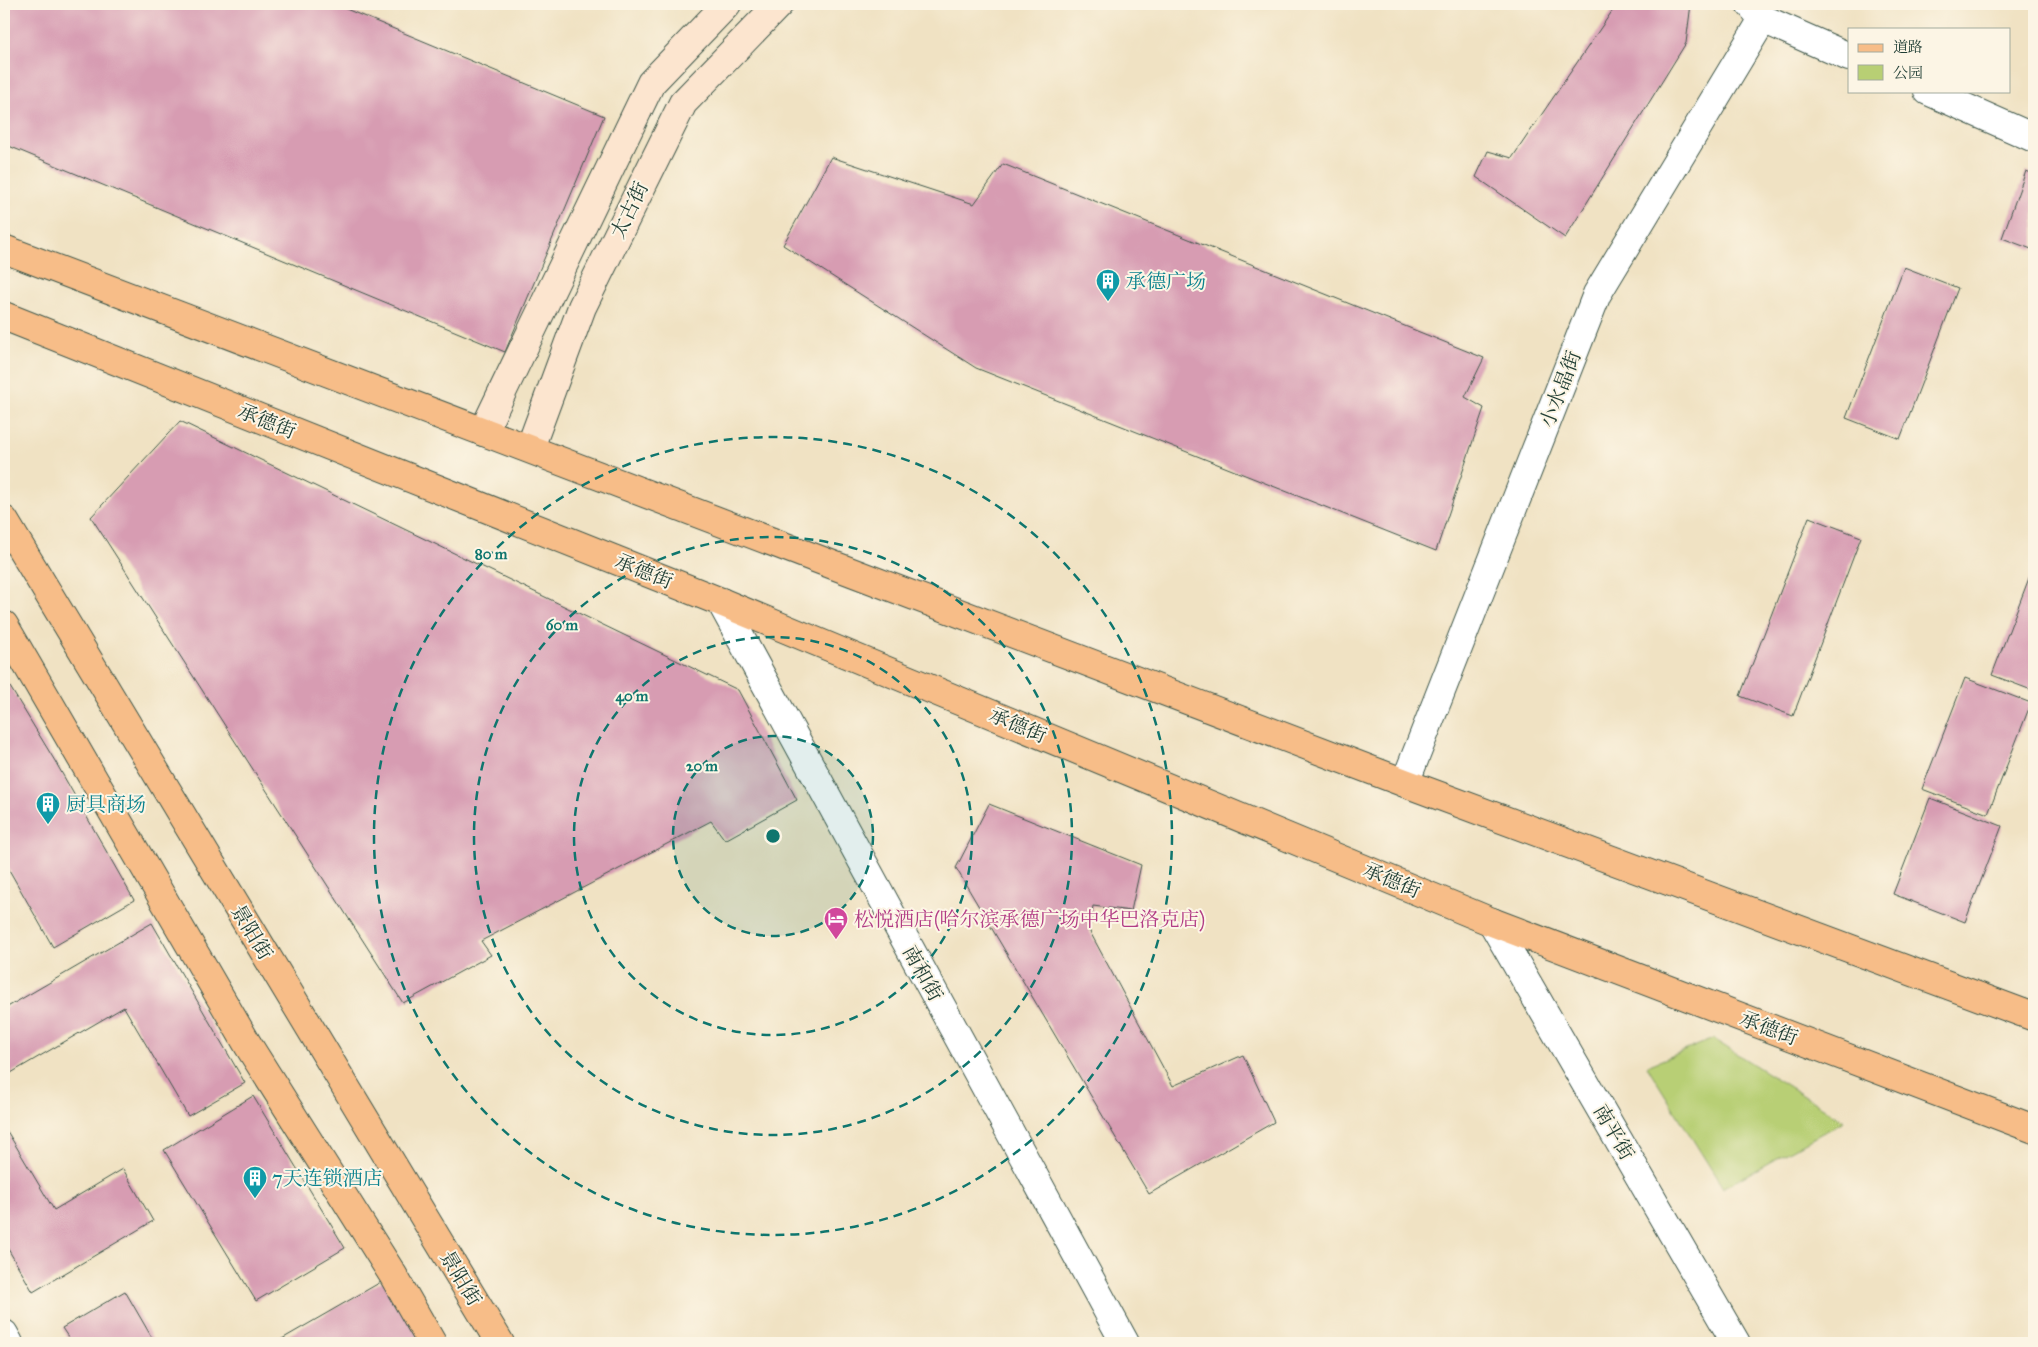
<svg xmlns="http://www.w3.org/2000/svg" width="2038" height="1347" viewBox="0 0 2038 1347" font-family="'IM FELL Great Primer','Noto Serif SC',serif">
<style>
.green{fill:#b8cf74;stroke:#6c8654}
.building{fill:#d79cb2}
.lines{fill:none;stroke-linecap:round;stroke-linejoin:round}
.tertiary-casing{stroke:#3e5649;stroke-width:30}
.secondary-casing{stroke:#3e5649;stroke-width:30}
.primary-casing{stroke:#3e5649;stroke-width:30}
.tertiary{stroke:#fff;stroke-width:28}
.secondary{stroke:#fce5cf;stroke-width:28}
.primary{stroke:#f7bd88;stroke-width:28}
.ring{fill:none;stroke:#0f766e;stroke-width:2.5;stroke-dasharray:9 6}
.labels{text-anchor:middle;stroke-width:4;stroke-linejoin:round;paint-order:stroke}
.street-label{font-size:20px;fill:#1f3d34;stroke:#fcf5e5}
.culture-label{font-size:20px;fill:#0d838f;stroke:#fcf5e5;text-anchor:start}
.hotel-label{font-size:20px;fill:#b23c85;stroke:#fcf5e5;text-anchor:start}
.centre{fill:#0f766e;stroke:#fcf5e5;stroke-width:2.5}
.ring-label{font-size:15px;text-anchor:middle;font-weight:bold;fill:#0f766e;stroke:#fcf5e5;stroke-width:4;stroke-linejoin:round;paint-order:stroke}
</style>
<rect width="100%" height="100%" fill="#fcf5e5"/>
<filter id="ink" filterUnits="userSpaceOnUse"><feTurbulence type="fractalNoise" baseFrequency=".02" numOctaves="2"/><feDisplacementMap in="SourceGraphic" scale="10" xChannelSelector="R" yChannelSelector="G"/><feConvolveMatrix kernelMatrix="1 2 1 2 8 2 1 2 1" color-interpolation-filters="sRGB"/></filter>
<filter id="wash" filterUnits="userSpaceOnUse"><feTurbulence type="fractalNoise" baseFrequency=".0096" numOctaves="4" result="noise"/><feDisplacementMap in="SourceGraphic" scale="20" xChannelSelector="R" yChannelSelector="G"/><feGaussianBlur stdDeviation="1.12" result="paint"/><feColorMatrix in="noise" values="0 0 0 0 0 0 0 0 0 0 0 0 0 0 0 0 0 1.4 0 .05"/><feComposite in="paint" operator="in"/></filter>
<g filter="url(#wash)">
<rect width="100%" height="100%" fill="#f0e2c3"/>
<path class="green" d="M1713,1039l131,82 -121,67 -76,-122z"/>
<g id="blocks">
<path class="building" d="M4,4h330l270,112 -99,236 -501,-208z
M1617,4h74l-5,39 -121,195 -89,-61 12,-26 24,7z
M831,157l143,47 29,-40 481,194 -19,39 19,11 -48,143 -460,-183 -193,-123z
M2026,171l8,3v76l-32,-12z
M1904,267l54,21 -58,151 -54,-21z
M180,421l558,269 59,110 -72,40 -14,-19 -230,120 10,14 -88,48 -312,-486z
M1809,517l52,20 -68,179 -53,-20z
M2034,565v126l-42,-16z
M4,677l51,84 79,139 -81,47 -49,-86z
M1965,678l66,25 -43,111 -66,-25z
M1930,798l72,28 -37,96 -72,-28z
M989,804l152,61 -10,46 -38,-5 -4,24 84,156 70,-31 31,67 -125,72 -193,-326z
M152,923l93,160 -57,33 -64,-109 -120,70v-68z
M253,1096l92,152 -89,53 -92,-151z
M7,1131l47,79 69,-41 30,52 -120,71 -29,-50v-108z
M393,1275l39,68h-157z
M125,1291l30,52h-83l-10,-15z"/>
</g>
</g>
<g filter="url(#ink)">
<use href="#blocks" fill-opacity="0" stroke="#3e5649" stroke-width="1"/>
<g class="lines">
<defs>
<path id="tertiary" d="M1750,4l13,15 86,38
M1928,91l106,47
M721,602l404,741
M1405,783l192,-489 166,-275
M1492,922l244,421
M4,1334l5,9"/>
<path id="secondary" d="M483,432l168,-349 76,-79
M530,448l52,-141 101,-204 96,-99"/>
<path id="primary" d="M4,249l1401,534 629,234
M4,316l717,286 771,320 542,207
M4,520l496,823
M4,625l244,420 145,230 39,68"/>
</defs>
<use href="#tertiary" class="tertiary-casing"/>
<use href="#secondary" class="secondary-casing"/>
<use href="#primary" class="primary-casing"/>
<use href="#tertiary" class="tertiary"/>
<use href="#secondary" class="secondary"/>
<use href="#primary" class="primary"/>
</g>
</g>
<circle cx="773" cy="836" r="100" fill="#0f766e" fill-opacity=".12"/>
<g class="ring">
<circle cx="773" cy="836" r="100"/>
<circle cx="773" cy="836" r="199"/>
<circle cx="773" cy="836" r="299"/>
<circle cx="773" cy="836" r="399"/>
</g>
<defs>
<symbol id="building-pin" viewBox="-11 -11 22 30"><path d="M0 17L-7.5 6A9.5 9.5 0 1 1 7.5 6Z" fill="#0f9aa8" stroke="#fcf5e5"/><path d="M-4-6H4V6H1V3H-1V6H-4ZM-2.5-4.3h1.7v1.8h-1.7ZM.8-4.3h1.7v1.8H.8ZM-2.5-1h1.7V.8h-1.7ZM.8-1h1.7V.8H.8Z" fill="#fff"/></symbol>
<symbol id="hotel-pin" viewBox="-11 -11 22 30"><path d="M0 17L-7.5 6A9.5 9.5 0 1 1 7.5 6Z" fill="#d1479c" stroke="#fcf5e5"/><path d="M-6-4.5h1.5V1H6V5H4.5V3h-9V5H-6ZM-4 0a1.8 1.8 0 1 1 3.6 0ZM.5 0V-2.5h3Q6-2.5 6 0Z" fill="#fff"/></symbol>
</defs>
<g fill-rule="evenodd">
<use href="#building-pin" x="1094" y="267" width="28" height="38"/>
<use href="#building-pin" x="34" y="790" width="28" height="38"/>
<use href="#hotel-pin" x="822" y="905" width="28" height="38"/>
<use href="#building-pin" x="241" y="1164" width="28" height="38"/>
</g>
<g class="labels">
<g class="street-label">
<text transform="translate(629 210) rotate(-64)" y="7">太古街</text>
<text transform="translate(1560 389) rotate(-69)" y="7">小水晶街</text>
<text transform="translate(267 421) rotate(22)" y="7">承德街</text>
<text transform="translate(644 571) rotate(22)" y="7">承德街</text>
<text transform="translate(1018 725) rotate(23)" y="7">承德街</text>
<text transform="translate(1392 880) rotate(23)" y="7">承德街</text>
<text transform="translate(252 932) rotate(59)" y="7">景阳街</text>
<text transform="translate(923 973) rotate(61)" y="7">南和街</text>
<text transform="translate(1769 1028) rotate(21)" y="7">承德街</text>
<text transform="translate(1614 1132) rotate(60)" y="7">南平街</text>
<text transform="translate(461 1278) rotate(59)" y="7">景阳街</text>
</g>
<g class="culture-label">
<text x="1126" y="288">承德广场</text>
<text x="66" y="811">厨具商场</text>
<text x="272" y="1185">7天连锁酒店</text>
</g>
<g class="hotel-label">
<text x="854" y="926">松悦酒店(哈尔滨承德广场中华巴洛克店)</text>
</g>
</g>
<circle cx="773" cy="836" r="8" class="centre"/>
<g class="ring-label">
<text x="491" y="559">80 m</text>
<text x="562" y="630">60 m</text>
<text x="632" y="701">40 m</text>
<text x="702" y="771">20 m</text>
</g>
<rect width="2038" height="1347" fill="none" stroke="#fcf5e5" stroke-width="20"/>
<rect x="1848" y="28" width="162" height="65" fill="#fcf5e5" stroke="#a4ab9e"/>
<rect x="1858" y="44" width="25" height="8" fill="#f7bd88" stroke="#a4ab9e"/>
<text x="1893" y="52" font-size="15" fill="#1f3d34">道路</text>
<rect x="1858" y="65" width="25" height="15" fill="#b8cf74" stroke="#a4ab9e"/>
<text x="1893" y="78" font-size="15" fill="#1f3d34">公园</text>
</svg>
